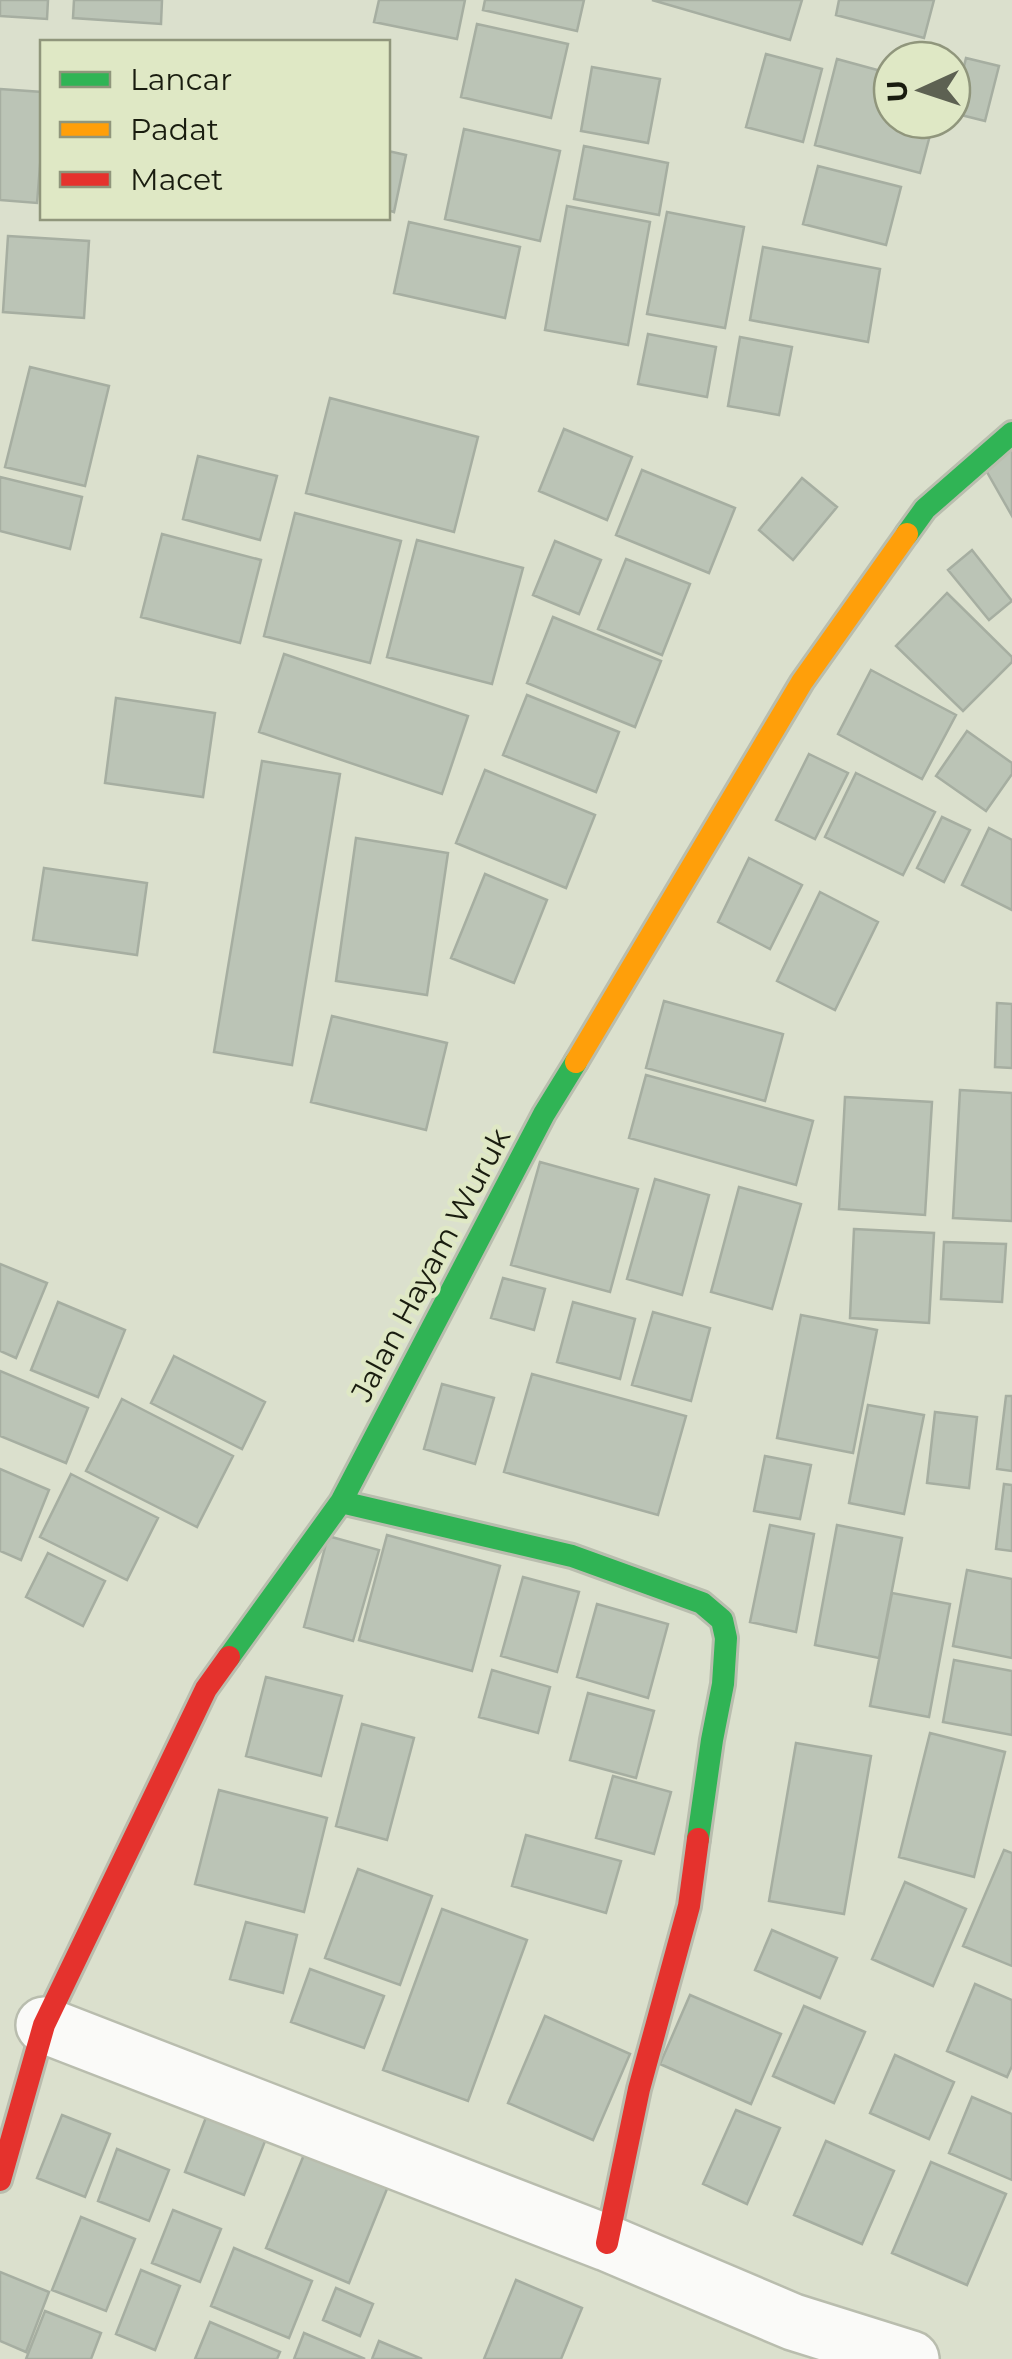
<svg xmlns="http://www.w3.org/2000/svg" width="1012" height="2359" viewBox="0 0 1012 2359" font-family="Montserrat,sans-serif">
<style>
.building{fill:#bbc4b6;stroke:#a6aea1;stroke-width:2.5}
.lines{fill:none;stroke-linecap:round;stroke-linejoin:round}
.street-casing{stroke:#b9bdae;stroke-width:60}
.fast-casing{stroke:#b9bdae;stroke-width:28}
.slow-casing{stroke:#b9bdae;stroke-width:28}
.jam-casing{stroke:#b9bdae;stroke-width:28}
.street{stroke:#fafaf8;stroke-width:55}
.fast{stroke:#30b455;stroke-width:22}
.slow{stroke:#ff9f0a;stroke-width:22}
.jam{stroke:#e5322d;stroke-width:22}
.labels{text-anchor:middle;stroke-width:9;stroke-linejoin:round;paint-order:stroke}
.street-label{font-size:30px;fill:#191c0f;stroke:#dfe8c5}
</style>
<rect width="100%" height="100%" fill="#dbe0cd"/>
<path class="building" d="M0,0h48l-1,19 -47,-3z
M74,0h88l-1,24 -88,-6z
M379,0h86l-8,39 -83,-17z
M485,0h99l-7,31 -94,-21z
M652,0h150l-12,40z
M839,0h95l-10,38 -88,-23z
M477,24l91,20 -17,74 -90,-21z
M766,54l56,15 -19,73 -57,-15z
M966,58l33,8 -14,55 -32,-8z
M837,59l55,15v46h42l-14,53 -105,-28z
M592,67l68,12 -12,64 -67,-12z
M0,89l42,3v49l-5,62 -37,-3z
M464,129l96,22 -20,90 -95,-22z
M584,146l84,17 -9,52 -85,-16z
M388,151l18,4 -12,57 -6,-2z
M818,166l83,21 -15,58 -83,-21z
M567,206l83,16 -22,123 -83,-15z
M667,212l77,15 -19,101 -78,-14z
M409,222l111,25 -15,71 -111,-25z
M8,236l81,5 -5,77 -81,-6z
M763,247l117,22 -12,73 -118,-22z
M648,334l68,13 -9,50 -69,-13z
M740,337l52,10 -13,68 -51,-9z
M30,367l79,19 -24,100 -80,-19z
M330,398l148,39 -24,95 -148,-39z
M564,429l68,28 -25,63 -68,-29z
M1012,448v68l-29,-51z
M198,456l79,20 -17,64 -77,-21z
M642,470l93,38 -26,65 -93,-38z
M0,477l82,20 -12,52 -70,-18z
M802,478l35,29 -44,53 -34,-30z
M295,513l106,28 -31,122 -106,-27z
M162,534l99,26 -21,83 -99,-26z
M417,540l106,28 -31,116 -105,-27z
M555,541l46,19 -22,54 -46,-19z
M972,550l40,51 -23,19 -41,-50z
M626,559l64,25 -28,71 -64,-26z
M947,593l65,64v5l-49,49 -67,-65z
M553,617l108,44 -26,66 -108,-44z
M284,654l184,62 -26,78 -183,-62z
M871,670l85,45 -34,64 -84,-45z
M527,695l92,37 -23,60 -93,-37z
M116,698l99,15 -12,84 -98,-14z
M967,731l45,32v11l-26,37 -50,-35z
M809,754l39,19 -33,66 -39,-19z
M262,761l78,13 -48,291 -78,-13z
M485,770l110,45 -29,73 -110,-45z
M856,773l79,39 -32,63 -78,-38z
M942,817l28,13 -26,52 -27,-14z
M989,828l23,12v70l-50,-25z
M356,838l92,15 -21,142 -91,-14z
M749,858l53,27 -32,64 -52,-27z
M44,868l103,15 -10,72 -104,-15z
M485,874l62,26 -33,83 -63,-25z
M820,892l58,30 -43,88 -58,-29z
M664,1001l119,33 -18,67 -119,-33z
M997,1003l15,1v64l-17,-1z
M332,1016l115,27 -21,87 -115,-28z
M646,1075l167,46 -17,64 -167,-47z
M960,1090l52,3v128l-59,-3z
M845,1097l87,5 -7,113 -86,-6z
M540,1162l98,27 -28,103 -99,-27z
M655,1179l54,16 -27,100 -55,-16z
M739,1187l62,17 -29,105 -61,-17z
M854,1229l80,4 -5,90 -79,-5z
M944,1242l62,2 -4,58 -61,-3z
M0,1264l47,19 -31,75 -16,-7z
M503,1278l42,11 -11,41 -43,-12z
M58,1302l67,28 -27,67 -67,-27z
M573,1302l62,17 -15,60 -63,-17z
M653,1312l57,16 -19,73 -59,-16z
M801,1315l76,15 -24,123 -76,-15z
M174,1356l91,46 -23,47 -91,-46z
M0,1371l88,37 -22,55 -66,-27z
M532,1374l154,42 -28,99 -154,-43z
M442,1384l52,14 -19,66 -51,-15z
M1006,1396h6v75l-15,-2z
M122,1399l111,57 -36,71 -111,-56z
M868,1405l56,10 -20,99 -55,-11z
M935,1412l42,5 -8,71 -42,-5z
M765,1456l46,9 -11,54 -46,-8z
M0,1469l49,21 -28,70 -21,-9z
M71,1474l87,44 -31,62 -87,-43z
M1004,1484l8,1v66l-16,-2z
M770,1525l44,9 -18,98 -46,-10z
M837,1525l65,13 -23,120 -64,-13z
M387,1535l113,31 -28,105 -113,-31z
M328,1536l51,14 -26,91 -49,-14z
M48,1553l57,28 -22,45 -57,-29z
M967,1570l45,9v79l-59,-12z
M523,1577l56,15 -22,80 -56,-16z
M892,1593l58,11 -21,113 -59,-11z
M597,1604l71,20 -20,74 -71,-21z
M954,1660l58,11v64l-69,-13z
M492,1670l58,17 -12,46 -59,-16z
M266,1677l76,19 -21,80 -75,-20z
M588,1693l66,18 -18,67 -66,-18z
M362,1724l52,14 -27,102 -51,-14z
M930,1733l75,19 -31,125 -75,-20z
M796,1743l75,13 -27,158 -75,-13z
M613,1776l58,16 -17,62 -58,-16z
M219,1790l108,28 -23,94 -109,-28z
M526,1835l95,26 -15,52 -94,-27z
M1004,1850l8,3v113l-49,-20z
M358,1869l74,27 -32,89 -75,-27z
M905,1882l61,27 -33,77 -61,-27z
M442,1909l85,31 -59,161 -85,-31z
M246,1922l51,13 -14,58 -53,-14z
M772,1930l65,28 -17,40 -65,-28z
M310,1969l74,27 -20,52 -73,-26z
M975,1984l37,16v66l-5,11 -60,-26z
M690,1995l91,39 -30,70 -91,-40z
M804,2006l61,26 -31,71 -61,-27z
M545,2016l85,38 -37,86 -85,-37z
M895,2055l59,27 -25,57 -59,-26z
M972,2097l40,17v66l-63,-27z
M210,2107l59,24 -25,64 -59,-23z
M736,2110l44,18 -33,76 -44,-20z
M62,2115l48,19 -25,63 -48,-19z
M826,2141l68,30 -32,73 -68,-29z
M308,2145l83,34 -42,104 -83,-35z
M117,2149l52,21 -20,51 -51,-20z
M931,2162l75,32 -39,91 -75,-32z
M173,2210l48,19 -21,53 -48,-19z
M81,2217l54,22 -29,72 -54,-21z
M234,2248l78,33 -23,57 -78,-32z
M141,2270l39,16 -25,64 -39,-16z
M0,2272l49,20 -23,60 -26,-11z
M516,2280l66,28 -21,51h-77z
M336,2288l37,16 -13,32 -37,-16z
M45,2311l56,22 -10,26h-65z
M210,2322l70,30 -3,7h-82z
M304,2333l61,26h-71z
M379,2341l43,18h-50z"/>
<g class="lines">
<defs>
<path id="street" d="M44,2025l563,218 186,79 118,37"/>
<path id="fast" d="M907,534l18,-25 87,-76
M341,1502l231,54 130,47 20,17 4,18 -3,46 -11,56 -14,99
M229,1657l112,-155 203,-388 32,-52"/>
<path id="slow" d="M576,1062l226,-380 105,-148"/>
<path id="jam" d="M0,2180l44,-155 162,-336 23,-32
M607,2243l32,-154 50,-183 9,-67"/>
</defs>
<use href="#street" class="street-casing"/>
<use href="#fast" class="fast-casing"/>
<use href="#slow" class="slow-casing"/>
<use href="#jam" class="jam-casing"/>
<use href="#street" class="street"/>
<use href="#fast" class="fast"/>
<use href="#slow" class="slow"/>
<use href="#jam" class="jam"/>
</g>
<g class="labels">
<g class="street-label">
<text transform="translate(431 1265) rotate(-62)" y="10">Jalan Hayam Wuruk</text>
</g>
</g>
<rect x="40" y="40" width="350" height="180" fill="#dfe8c5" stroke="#90967c" stroke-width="2.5"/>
<rect x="60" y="72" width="50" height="15" fill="#30b455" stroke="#90967c" stroke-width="2.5"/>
<text x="130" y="90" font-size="30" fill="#191c0f">Lancar</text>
<rect x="60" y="122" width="50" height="15" fill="#ff9f0a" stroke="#90967c" stroke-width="2.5"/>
<text x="130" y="140" font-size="30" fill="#191c0f">Padat</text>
<rect x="60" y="172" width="50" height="15" fill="#e5322d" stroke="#90967c" stroke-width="2.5"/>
<text x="130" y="190" font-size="30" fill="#191c0f">Macet</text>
<g transform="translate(922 90) rotate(267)"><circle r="48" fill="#dfe8c5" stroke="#90967c" stroke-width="2.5"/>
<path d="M0-8L18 38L0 25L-18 38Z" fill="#5d6152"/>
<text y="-15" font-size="28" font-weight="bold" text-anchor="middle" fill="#191c0f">U</text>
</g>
</svg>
